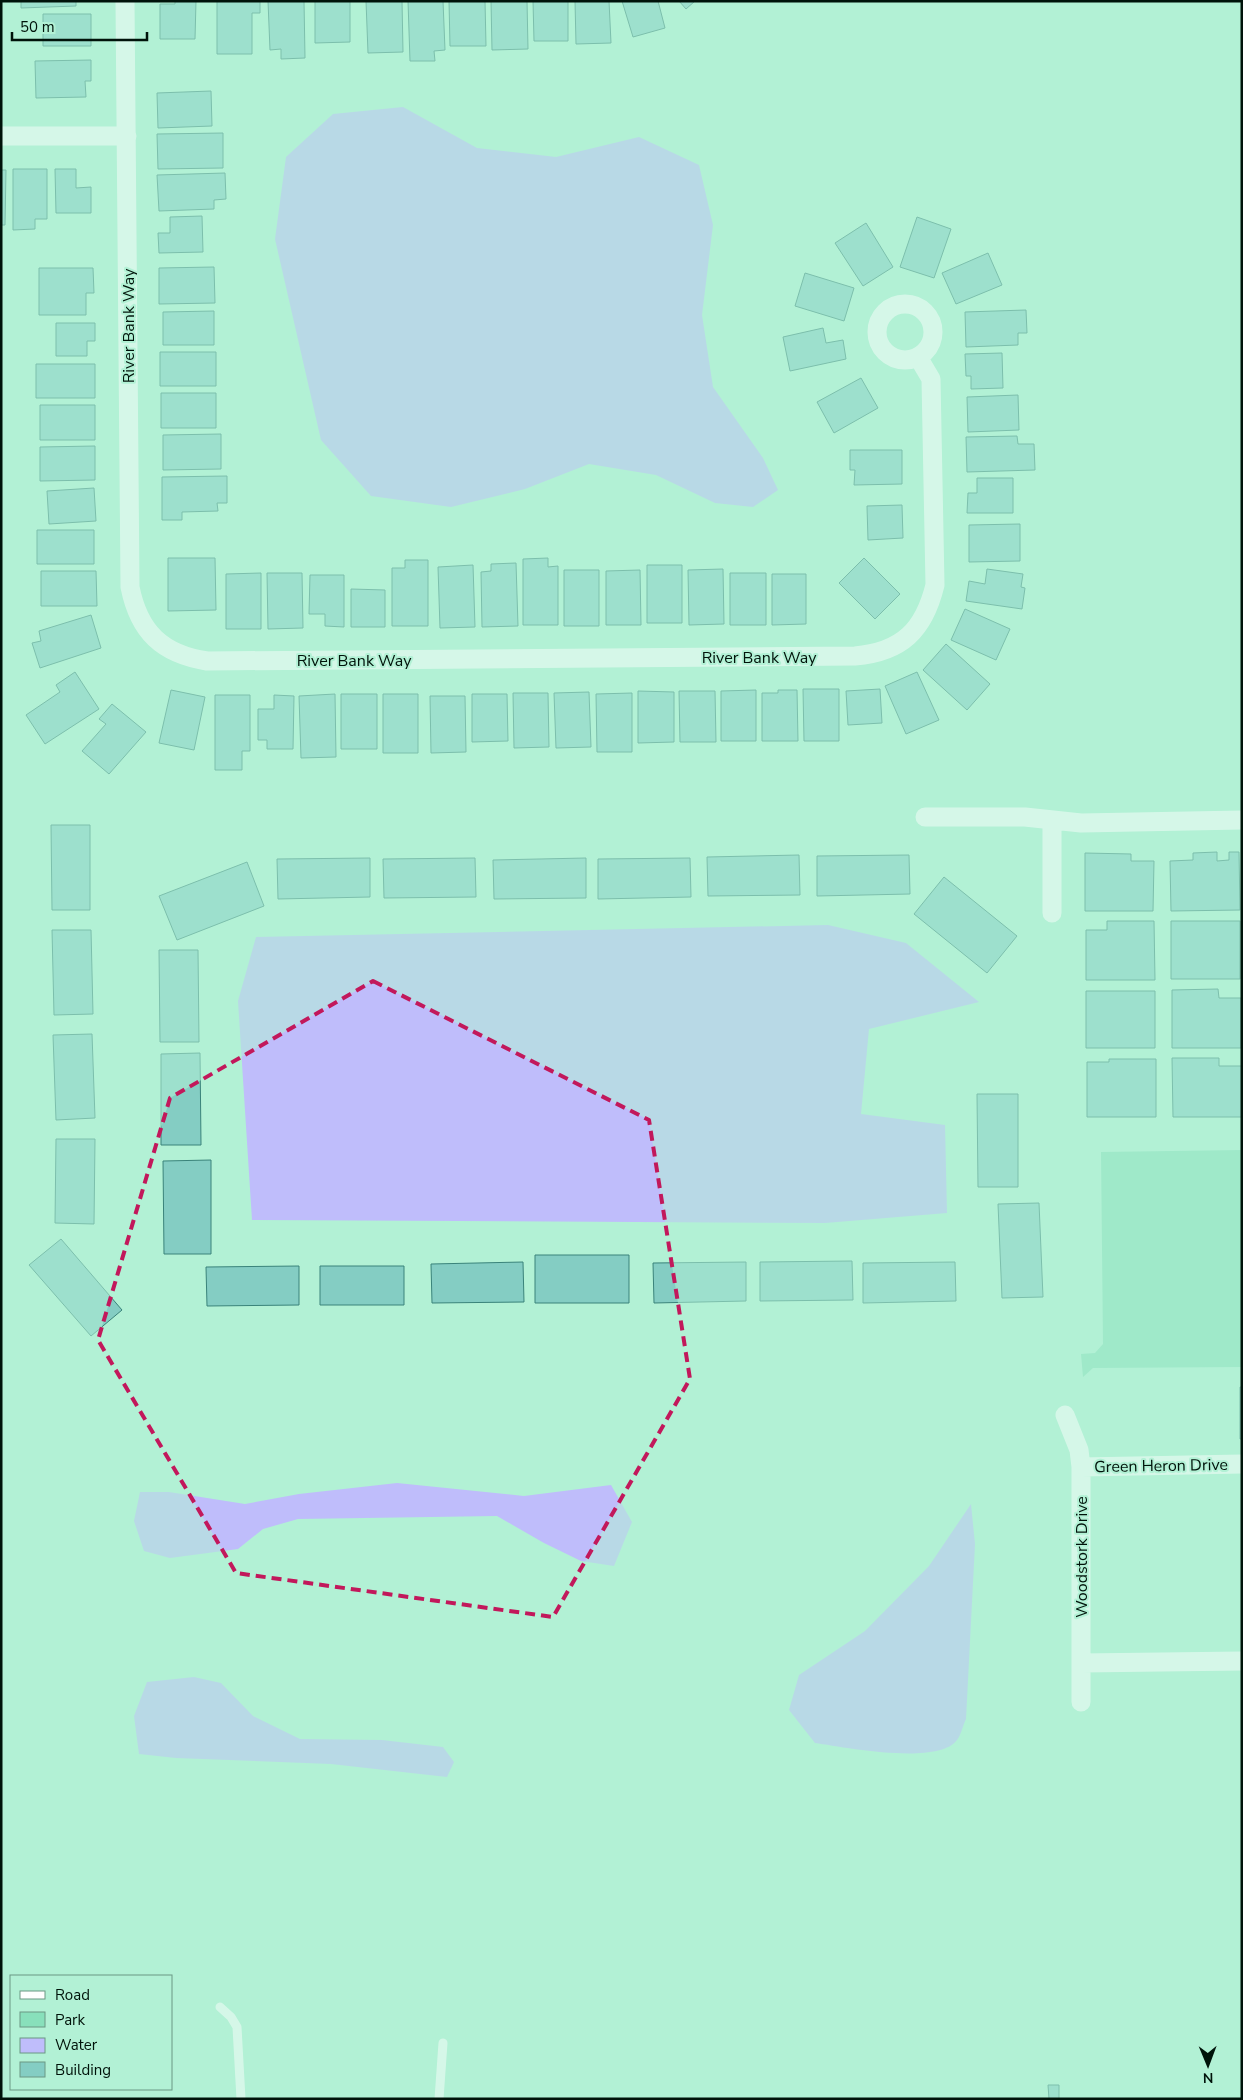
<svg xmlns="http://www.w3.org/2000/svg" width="1243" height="2100" viewBox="0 0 1243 2100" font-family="'Nunito Sans',sans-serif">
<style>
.green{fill:#88e0bb}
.water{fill:#bfbdfb}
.building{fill:#84cdc3;stroke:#3a837a}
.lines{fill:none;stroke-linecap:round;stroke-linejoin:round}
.service{stroke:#fff;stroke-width:9}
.minor{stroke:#fff;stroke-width:19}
.marked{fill:none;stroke:#c2185b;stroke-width:4;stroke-dasharray:10 6;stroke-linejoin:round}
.labels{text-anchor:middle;stroke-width:4;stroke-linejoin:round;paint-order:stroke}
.street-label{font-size:16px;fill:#00130a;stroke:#b2f1d5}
</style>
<rect width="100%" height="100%" fill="#b2f1d5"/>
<path class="green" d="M1242,1150v217l-149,1 -10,9 -2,-23 14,-1 8,-9 -2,-192z"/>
<path class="water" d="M403,107l74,41 79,9 83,-20 60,28 14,60 -11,90 11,72 50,71 15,32 -25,17 -38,-4 -59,-28 -67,-11 -64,25 -74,18 -80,-11 -50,-56 -46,-201 11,-82 47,-43z
M828,925l78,18 73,59 -110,27 -8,85 84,11 2,88 -122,10 -573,-3 -14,-219 18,-64z
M397,1483l127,13 87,-11 21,37 -18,44 -33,-5 -37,-18 -47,-27 -199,3 -35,10 -25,20 -68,9 -26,-7 -10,-30 6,-29h29l76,12 54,-10z
M971,1504l4,40 -9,175c-3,6 -5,16 -9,21 -19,26 -113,7 -142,3l-26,-33 10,-35 66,-44 64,-65z
M194,1677l27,6 32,33 47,23 82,1 61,7 11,15 -7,15 -116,-13 -155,-6 -37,-4 -5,-38 13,-34z"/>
<path class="building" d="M21,1h55v5l-55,2z
M175,1h21l-1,38h-35v-35h15z
M217,1h43v12h-8v41h-35z
M268,1h36l1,57 -24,1v-10l-11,1z
M315,1h35v41l-35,1z
M366,1h36l1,51 -35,1z
M408,1h35l2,49 -11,1 1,10h-25z
M449,1h36l1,45h-36z
M491,1h36l1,48 -36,1z
M533,1h35v40h-34z
M575,1h34l2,42 -35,1z
M622,1h36l7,27 -32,9z
M679,1h16l-9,8z
M43,14h48v32h-48z
M91,60v21h-6l1,16 -50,1 -1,-37z
M211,91l1,35 -54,2 -1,-35z
M223,133v35l-65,1 -1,-35z
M13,169h34v50h-12v10l-22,1z
M55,169h21v19l15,-1v26h-35z
M1,170h5l-1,55h-4z
M225,173l1,26 -12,1v9l-55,2 -2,-36z
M202,216l1,36 -44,1 -1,-20h12v-16z
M917,217l34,12 -17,49 -34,-11z
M866,223l27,44 -30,19 -28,-43z
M988,253l14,32 -46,19 -14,-31z
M214,267l1,36 -56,1v-36z
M39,268h54l1,25h-8v22h-47z
M805,273l49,15 -10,33 -49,-15z
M1026,310l1,23h-9v12l-52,2 -1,-35z
M214,311v34h-51v-33z
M56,323h39v18h-8v15h-31z
M823,328l3,15 17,-3 3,19 -56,12 -7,-34z
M160,352h56v34h-56z
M1002,353l1,35 -32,1v-13h-5l-1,-22z
M36,364h59v34h-59z
M861,378l17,30 -44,25 -17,-31z
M161,393h55v35h-55z
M1018,395l1,35 -51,2 -1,-35z
M40,405h55v35h-55z
M221,434v35l-58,1v-35z
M1017,436l1,8h16l1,26 -68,2 -1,-35z
M95,446v34l-55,1v-34z
M850,450h52v34l-48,1 1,-15h-5z
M227,476v27h-10l1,8 -36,1v8h-20v-43z
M977,478h36v35h-46l1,-20h9z
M94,488l2,33 -47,3 -2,-33z
M902,505l1,33 -35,2 -1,-34z
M1020,524v37l-51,1v-37z
M37,530h57v34h-57z
M168,558h47l1,52 -48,1z
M548,558v9l10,-1v59h-35v-66z
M864,558l36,36 -25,25 -36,-36z
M405,560h23v66h-36v-58h13z
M516,563l2,63 -36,1 -1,-55 10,-1v-7z
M473,565l2,62 -35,1 -2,-61z
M647,565h35v58h-35z
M723,569l1,55 -35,1 -1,-55z
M987,569l36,5 -2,13 4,1 -3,21 -56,-8 3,-20 16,3z
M564,570h35v56h-35z
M640,570l1,55h-35v-54z
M41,571h55l1,35h-56z
M261,573v56h-35v-55z
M267,573h35l1,55 -35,1z
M730,573h36v52h-36z
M772,574h34v50l-34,1z
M310,575h34v52l-19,-1v-12h-16z
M351,589l34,1v37h-34z
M965,609l45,20 -14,31 -45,-20z
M91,615l10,33 -61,20 -8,-25 9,-2 -2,-10z
M946,644l44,40 -23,26 -44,-40z
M75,672l24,37 -54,35 -19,-29 34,-23 -4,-7z
M917,672l22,48 -33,14 -21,-48z
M803,689h36v52h-35z
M880,689l2,34 -34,2 -2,-34z
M171,690l34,7 -11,53 -35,-7z
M756,690v51h-35v-50z
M778,690h19l1,51h-36v-48h16z
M638,691l36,1v50l-36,1z
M679,691h36l1,51h-36z
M589,692l2,55 -35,1 -2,-55z
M513,693h35l1,54 -35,1z
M632,693v59h-35l-1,-58z
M335,694l1,63 -35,1 -2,-62z
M341,694h36v55h-36z
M383,694h35v59h-35z
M472,694h35l1,47 -36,1z
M215,695h35v56h-8v19h-27z
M274,695l20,1 -1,53h-26v-9h-9v-31h16z
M430,696h35l1,56 -35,1z
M112,704l34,28 -37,42 -27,-23 24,-27 -7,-5z
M51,825h39v85h-38z
M1217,852v9l12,-1v-8h10l1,58 -69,1 -1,-50 23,-1v-7z
M1085,853l46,1v7h23l-1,50h-68z
M799,855l1,40 -92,1 -1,-39z
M909,855l1,39 -93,2v-40z
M370,858v39l-92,2 -1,-40z
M475,858l1,39 -92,1 -1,-39z
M586,858v40l-92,1 -1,-39z
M690,858l1,39 -93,2v-40z
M247,862l17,44 -87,34 -18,-44z
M944,877l73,59 -30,37 -73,-59z
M1107,921h47l1,59h-69v-50h21z
M1171,921h69v58h-69z
M52,930h39l2,84 -39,1z
M159,950h39l1,92h-39z
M1218,989l1,9h22v50h-69v-58z
M1086,991h69v57h-69z
M92,1034l3,84 -39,2 -3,-85z
M200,1053l1,92h-40v-91z
M1172,1058h47v8h23v51h-69z
M1109,1059h47v58h-69v-55h22z
M977,1094h41v93h-40z
M56,1139h39l-1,85 -39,-1z
M211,1160v94h-47l-1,-93z
M1039,1203l4,94 -41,1 -4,-94z
M61,1239l61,71 -31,26 -62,-71z
M535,1255h94v48h-94z
M852,1261l1,39 -93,1v-39z
M523,1262l1,40 -92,1 -1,-39z
M746,1262v39l-92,2 -1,-40z
M955,1262l1,39 -93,2v-40z
M299,1266v39l-92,1 -1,-39z
M320,1266h84v39h-84z
M1240,1387h2v52h-2z
M1048,2085h11v14h-10z"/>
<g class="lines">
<path class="service" d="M220,2007l11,10 6,10 4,72
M439,2099l4,-56"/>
<path class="minor" d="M125,1l5,586c9,45 32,67 77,74l648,-5c47,-4 69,-26 80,-71l-4,-206 -13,-22
M1,136h126
M877 332a28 28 0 1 1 56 0a28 28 0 1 1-56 0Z
M925,817h100l56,6 161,-3
M1052,820v93
M1065,1415l14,35 2,17v235
M1081,1467l161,-3
M1081,1663l161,-2"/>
</g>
<path d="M0 0H1243V2100H0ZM373,981l276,139 41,259 -137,238 -317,-44 -138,-233 72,-242z" fill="#b2f1d5" fill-opacity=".55" fill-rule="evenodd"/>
<path class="marked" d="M373,981l276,139 41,259 -137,238 -317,-44 -138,-233 72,-242z"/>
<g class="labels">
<g class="street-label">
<text transform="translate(128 326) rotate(-90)" y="6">River Bank Way</text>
<text x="759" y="663">River Bank Way</text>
<text x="354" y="666">River Bank Way</text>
<text transform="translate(1161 1465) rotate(-1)" y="6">Green Heron Drive</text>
<text transform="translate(1081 1557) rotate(-90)" y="6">Woodstork Drive</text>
</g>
</g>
<rect width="1243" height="2100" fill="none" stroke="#00130a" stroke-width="5"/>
<rect x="10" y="1975" width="162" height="115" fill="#b2f1d5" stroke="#6b9884"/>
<rect x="20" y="1991" width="25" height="8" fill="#ffffff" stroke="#6b9884"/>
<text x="55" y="2000" font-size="15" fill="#00130a">Road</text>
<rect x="20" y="2012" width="25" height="15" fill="#88e0bb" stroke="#6b9884"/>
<text x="55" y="2025" font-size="15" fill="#00130a">Park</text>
<rect x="20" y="2038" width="25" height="15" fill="#bfbdfb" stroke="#6b9884"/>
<text x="55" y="2050" font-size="15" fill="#00130a">Water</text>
<rect x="20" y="2062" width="25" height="15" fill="#84cdc3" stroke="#6b9884"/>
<text x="55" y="2075" font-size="15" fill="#00130a">Building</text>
<g transform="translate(1208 2065) rotate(179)" stroke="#b2f1d5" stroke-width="4" paint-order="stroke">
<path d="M0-4L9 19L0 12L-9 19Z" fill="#00130a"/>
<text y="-8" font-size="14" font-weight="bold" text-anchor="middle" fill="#00130a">N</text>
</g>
<path d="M12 32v8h135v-8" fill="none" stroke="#00130a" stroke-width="2.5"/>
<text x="20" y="32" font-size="15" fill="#00130a" stroke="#b2f1d5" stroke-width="4" paint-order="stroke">50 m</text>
</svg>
